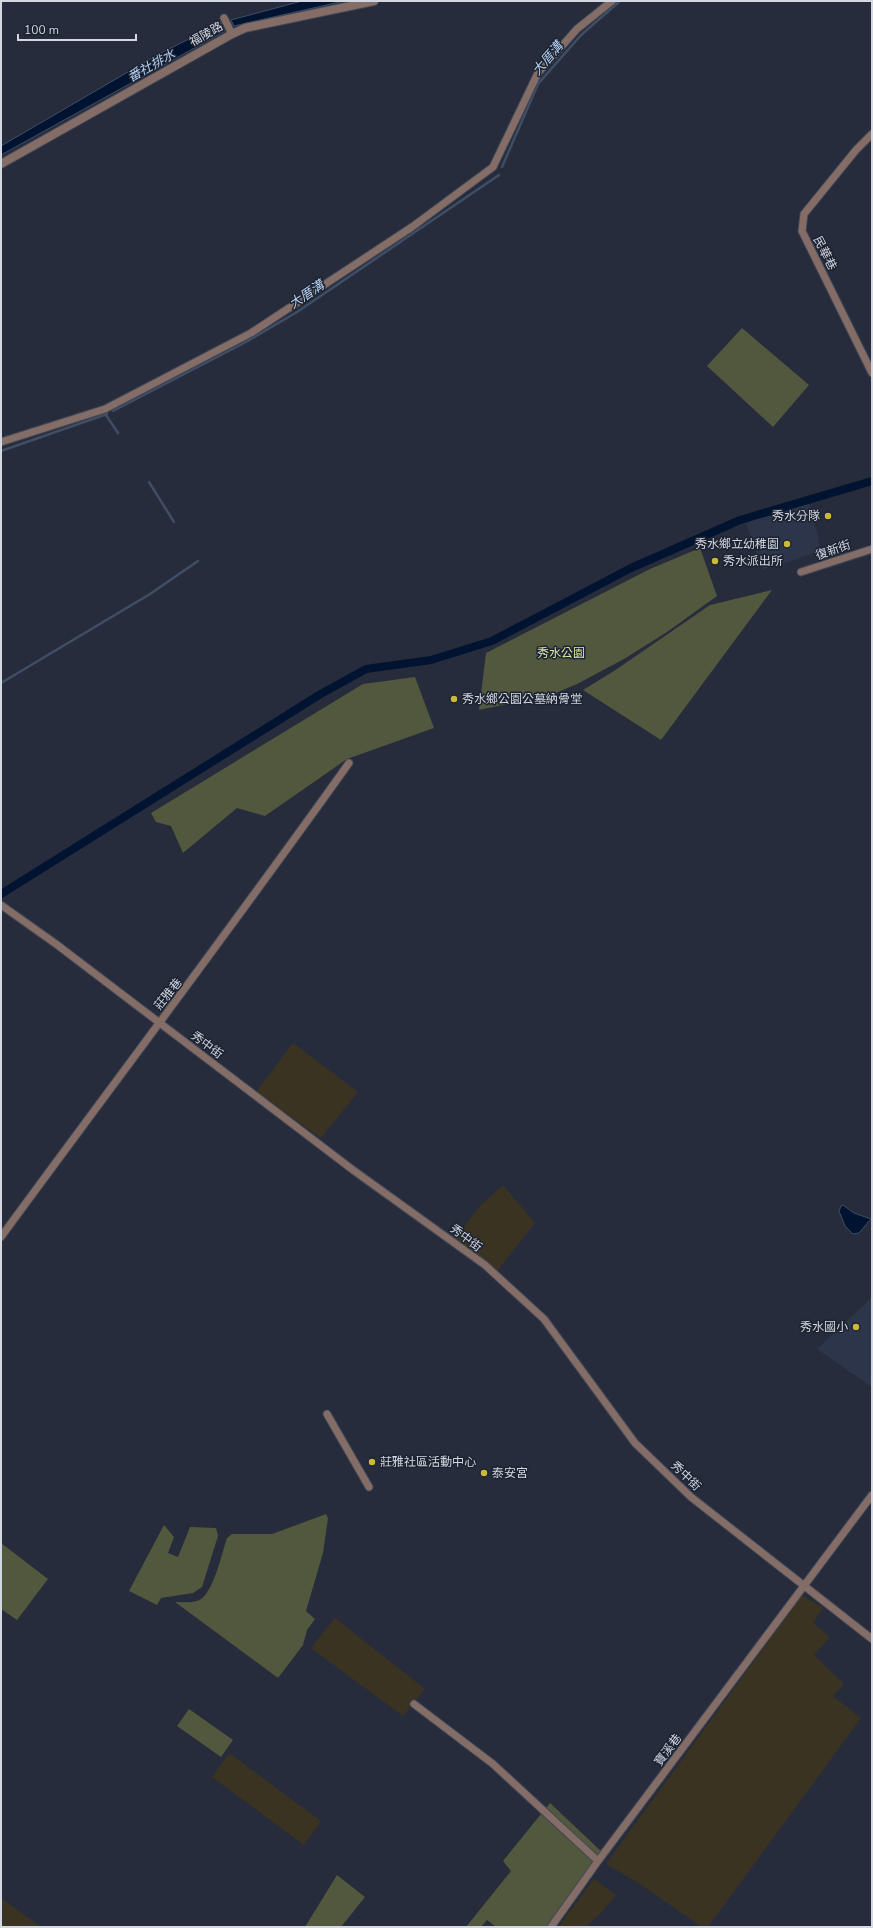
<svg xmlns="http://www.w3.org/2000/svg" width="873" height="1928" viewBox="0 0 873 1928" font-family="'Nunito Sans','Noto Sans TC',sans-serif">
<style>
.built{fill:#2c354a}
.industrial{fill:#3b3322}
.green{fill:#52583d}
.water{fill:#001330;stroke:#3f4e65}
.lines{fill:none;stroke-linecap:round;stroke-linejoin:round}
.stream{stroke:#3f4e65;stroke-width:2.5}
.canal{stroke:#001330;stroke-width:8}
.minor-casing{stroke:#424756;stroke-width:9}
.tertiary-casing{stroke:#424756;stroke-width:10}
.minor{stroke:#836d66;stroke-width:7}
.tertiary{stroke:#836d66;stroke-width:8}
.poi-dot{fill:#cdb938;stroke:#1c2331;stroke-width:1.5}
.labels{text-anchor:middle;stroke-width:3;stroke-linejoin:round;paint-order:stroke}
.street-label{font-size:12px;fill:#d3d7e1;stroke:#1c2331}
.poi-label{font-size:12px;fill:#d3d7e1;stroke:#1c2331;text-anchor:start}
.park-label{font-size:12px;fill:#dbeaa0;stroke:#1c2331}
.water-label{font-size:13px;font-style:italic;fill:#b4d0f3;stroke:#1c2331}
</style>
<rect width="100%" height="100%" fill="#262c3b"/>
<path class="built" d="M809,503l9,33 2,15 -57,19 -17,-47z
M872,1297v90l-55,-38z"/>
<path class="industrial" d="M293,1043l65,49 -37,46 -65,-46z
M503,1185l32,38 -38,48 -42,-33 25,-32z
M802,1595l21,13 -10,15 17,14 -16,18 30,29 -11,12 28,22 -153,209h-6l-65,-45 -31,-18z
M335,1618l90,71 -22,27 -92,-68z
M229,1753l92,68 -17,24 -92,-68z
M594,1879l22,16 -15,18 -15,14h-28z
M1,1898l40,29h-40z"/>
<path class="green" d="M742,328l67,57 -36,42 -66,-61z
M700,548l17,48 -50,36 -43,27 -47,25 -26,11 -72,15 7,-57 164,-84z
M772,590l-111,150 -78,-50 31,-19 96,-66z
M415,677l19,51 -87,31 -82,57 -28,-8 -54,45 -12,-27 -15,-4 -5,-9 212,-129z
M326,1514l2,4 -5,35 -17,58 9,8 -8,11 -4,15 -25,33 -103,-76c7,0 15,1 22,-1 16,-4 25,-49 30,-63l5,-4h40z
M164,1525l10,12 -6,16 10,4 12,-30 26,1 2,8 -16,51 -9,6 -32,5 -4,7 -28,-14z
M1,1543l47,36 -31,41 -16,-11z
M189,1709l44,31 -12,17 -44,-31z
M550,1803l54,51 -53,73h-55l-9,-7 -6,7h-15l45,-56 -8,-10z
M337,1875l28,22 -24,30h-36z"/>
<path class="water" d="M302,1h42l-110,25 -3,-6z
M221,23l4,8 -224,124v-9l156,-91z
M843,1205l11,8 17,6 -12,14 -6,1 -8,-8 -6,-15 2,-5z"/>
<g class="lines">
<path class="stream" d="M502,167l36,-83 43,-49 39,-34
M113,411l133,-69 51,-30 202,-137
M106,415l12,18
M1,451l106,-37
M149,482l25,40
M1,683l149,-89 48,-33"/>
<path class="canal" d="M1,894l318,-199 47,-26 65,-9 61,-19 139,-73 109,-48 132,-39"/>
<defs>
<path id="minor" d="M224,18l8,16
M872,134l-16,16 -52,64 -2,17 70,142
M1,442l104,-33 146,-76 161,-106 81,-60 45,-94 39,-44 35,-28
M801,572l71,-23
M1,905l55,39 297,226 132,95 59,54 91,124 56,54 181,142
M1,1237c116,-158 234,-314 348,-474
M327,1414l42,73
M414,1704l79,60 105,97
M551,1927l47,-66 274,-366"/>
<path id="tertiary" d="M1,164l231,-130 13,-6 129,-27"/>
</defs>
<use href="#minor" class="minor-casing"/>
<use href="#tertiary" class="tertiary-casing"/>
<use href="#minor" class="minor"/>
<use href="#tertiary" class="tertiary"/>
</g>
<g class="poi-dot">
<circle cx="828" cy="516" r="4"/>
<circle cx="787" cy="544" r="4"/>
<circle cx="715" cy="561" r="4"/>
<circle cx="454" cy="699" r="4"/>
<circle cx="856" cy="1327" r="4"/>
<circle cx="372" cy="1462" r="4"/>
<circle cx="484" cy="1473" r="4"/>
</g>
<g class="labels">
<g class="street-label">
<text transform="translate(206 34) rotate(-29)" y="4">福陵路</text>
<text transform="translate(825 253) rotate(63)" y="4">民華巷</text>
<text transform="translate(833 550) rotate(-19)" y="4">復新街</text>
<text transform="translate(168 994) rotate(-51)" y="4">莊雅巷</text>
<text transform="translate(207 1045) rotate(37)" y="4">秀中街</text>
<text transform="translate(466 1238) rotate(37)" y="4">秀中街</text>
<text transform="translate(686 1476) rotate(44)" y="4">秀中街</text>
<text transform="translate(668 1750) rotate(-53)" y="4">寶溪巷</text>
</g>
<g class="poi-label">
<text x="820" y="520" text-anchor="end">秀水分隊</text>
<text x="779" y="548" text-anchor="end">秀水鄉立幼稚園</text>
<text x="723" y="565">秀水派出所</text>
<text x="462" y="703">秀水鄉公園公墓納骨堂</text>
<text x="848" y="1331" text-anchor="end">秀水國小</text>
<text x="380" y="1466">莊雅社區活動中心</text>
<text x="492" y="1477">泰安宮</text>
</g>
<g class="park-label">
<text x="561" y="657">秀水公園</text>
</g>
<g class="water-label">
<text transform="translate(547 58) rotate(-49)" y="5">大厝溝</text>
<text transform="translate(151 65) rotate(-29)" y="5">番社排水</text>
<text transform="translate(306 294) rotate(-34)" y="5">大厝溝</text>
</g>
</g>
<rect width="873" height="1928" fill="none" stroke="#d3d7e1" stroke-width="4"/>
<path d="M18 34v6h118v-6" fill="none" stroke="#d3d7e1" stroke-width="2"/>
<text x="24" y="34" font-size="12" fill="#d3d7e1" stroke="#1c2331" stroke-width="3" paint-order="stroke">100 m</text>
</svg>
